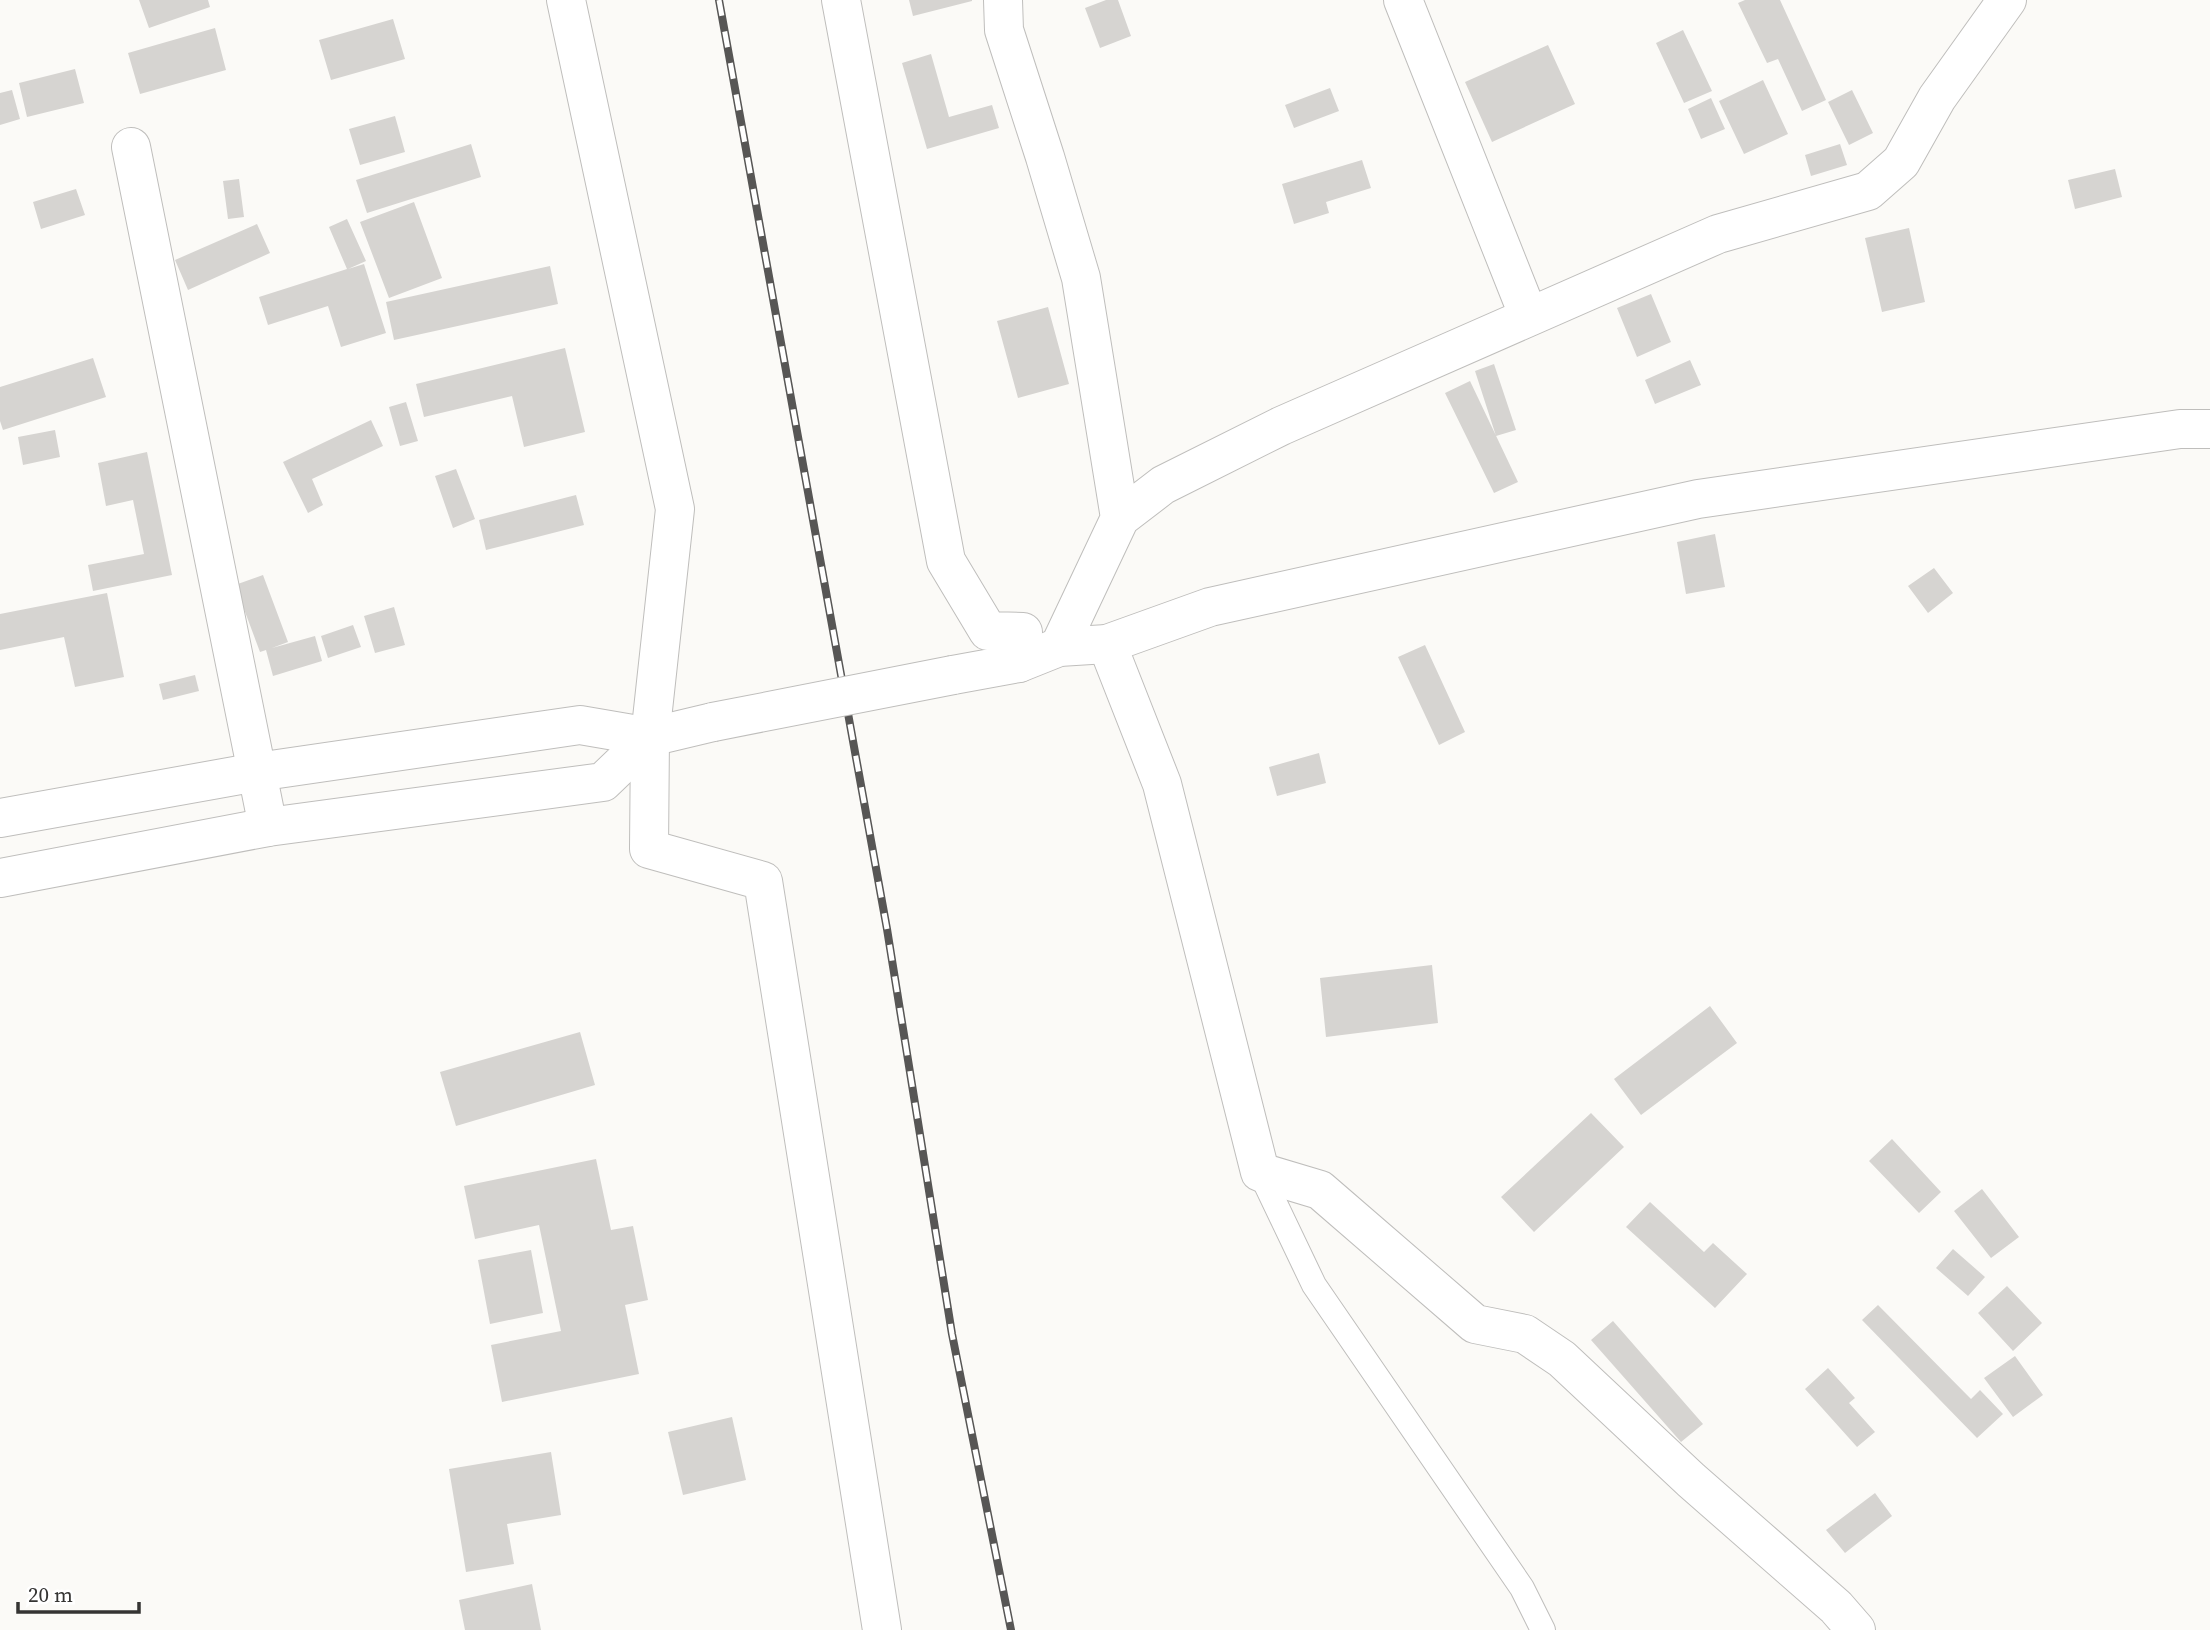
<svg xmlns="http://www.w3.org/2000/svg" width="2210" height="1630" viewBox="0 0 2210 1630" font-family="'Source Serif 4',serif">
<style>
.building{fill:#d6d4d1}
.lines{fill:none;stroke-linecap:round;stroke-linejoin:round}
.lane-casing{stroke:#bfbebc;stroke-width:26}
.street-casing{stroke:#bfbebc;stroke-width:40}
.secondary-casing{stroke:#bfbebc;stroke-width:40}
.lane{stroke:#fff;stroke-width:24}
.street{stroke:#fff;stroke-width:38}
.secondary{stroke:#fff;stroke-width:38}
.rail-casing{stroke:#575655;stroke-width:8}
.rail{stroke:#fff;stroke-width:5;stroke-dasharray:16;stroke-linecap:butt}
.secondary-bridge-casing{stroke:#bfbebc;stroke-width:40;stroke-linecap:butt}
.secondary-bridge{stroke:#fff;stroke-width:38}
</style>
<rect width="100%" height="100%" fill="#fbfaf7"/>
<path class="building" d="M139,0h69l2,7 -61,21z
M909,0h63v1l-59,15z
M1106,0h12l13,36 -31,12 -15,-40z
M1745,0h35l46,100 -24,11 -24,-52 -11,4 -29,-60z
M393,19l12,40 -74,21 -12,-40z
M215,28l11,42 -86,24 -12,-41z
M1683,30l29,61 -28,12 -28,-60z
M1548,45l27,59 -83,38 -27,-60z
M931,54l18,63 43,-12 7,23 -72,21 -25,-86z
M75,69l9,34 -57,14 -8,-34z
M1763,80l25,54 -44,20 -25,-53z
M1330,88l9,23 -45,17 -9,-23z
M12,90l8,29 -20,6v-32z
M1852,90l21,43 -24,12 -21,-43z
M1711,98l14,31 -24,10 -13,-30z
M395,116l10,36 -45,13 -11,-36z
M471,144l10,33 -114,36 -11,-33z
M1840,144l7,21 -36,11 -6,-21z
M1362,160l9,28 -45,14 3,11 -35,11 -12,-40z
M2115,169l7,28 -47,12 -7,-29z
M239,179l5,38 -16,2 -5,-38z
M76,189l9,26 -44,14 -8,-27z
M414,202l28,76 -53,20 -29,-76z
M347,219l19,42 -18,8 16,-5 22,69 -45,14 -13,-41 -60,19 -9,-28 88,-28 -18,-42z
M257,224l13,29 -82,37 -13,-30z
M1909,228l16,74 -43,10 -17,-74z
M550,266l8,38 -164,36 -8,-38z
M1651,294l20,48 -34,15 -20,-49z
M1048,307l21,77 -51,14 -21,-77z
M565,348l20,84 -61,15 -12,-51 -88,21 -8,-33z
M93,358l13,39 -103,33 -3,-9v-34z
M1690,360l11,25 -46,19 -10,-24z
M1494,364l22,66 -20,6 -21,-65z
M1470,381l48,101 -24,11 -49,-100z
M406,402l12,39 -18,5 -11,-39z
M371,420l12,26 -71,33 11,26 -15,8 -25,-51z
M55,430l5,27 -37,8 -5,-28z
M147,452l25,123 -79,16 -5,-26 56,-11 -11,-54 -27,6 -8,-43z
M456,469l19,50 -22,9 -18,-52z
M576,495l8,30 -98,25 -7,-30z
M1715,534l10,53 -39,7 -9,-52z
M1934,568l19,25 -25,20 -20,-27z
M263,575l25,67 -16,6 43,-12 7,25 -49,15 -7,-26 -6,2 -25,-67z
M107,593l17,84 -49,10 -11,-50 -64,13v-36z
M394,607l11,38 -30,8 -11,-37z
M353,625l8,22 -33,11 -7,-22z
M1425,645l40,87 -26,13 -41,-88z
M195,675l4,16 -36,9 -4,-16z
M1319,753l7,30 -49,13 -8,-29z
M1432,965l6,58 -112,14 -6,-59z
M1710,1006l27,37 -96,72 -27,-36z
M580,1032l15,53 -139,41 -16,-54z
M1591,1113l33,34 -90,85 -33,-35z
M1892,1139l49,53 -22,21 -50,-52z
M596,1159l15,71 22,-4 15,74 -23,5 14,69 -137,28 -11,-57 70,-14 -22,-106 -64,14 -11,-53z
M1982,1189l37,48 -28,21 -37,-47z
M1650,1202l54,50 9,-9 34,31 -32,34 -89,-81z
M1953,1249l32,28 -17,19 -32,-28z
M531,1250l12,63 -53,11 -12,-64z
M2007,1286l35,37 -29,28 -35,-38z
M1878,1305l93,94 9,-9 23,24 -26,24 -115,-118z
M1613,1321l90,103 -22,18 -90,-102z
M2015,1356l28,39 -30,22 -29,-39z
M1828,1368l27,30 -6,5 26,29 -18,15 -52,-58z
M732,1417l14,63 -63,15 -15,-63z
M551,1452l10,63 -54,9 7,40 -48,8 -17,-103z
M1875,1493l17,23 -47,37 -19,-23z
M532,1584l9,46h-76l-6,-30z"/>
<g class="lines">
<defs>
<path id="lane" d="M1260,1172l54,113 208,303 21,42"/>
<path id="street" d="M566,0l109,509 -25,228 -1,112 114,32 119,749
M841,0l105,561 42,70 35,1 -4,31
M1003,0l1,30 41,127 36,121 39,240
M1403,0l126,317
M131,147l137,680
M1107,644l55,140 98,388 60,18 155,134 50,10 37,25 129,121 145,127 20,23
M1059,647l61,-129 43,-33 118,-59 437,-192 150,-43 33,-29 36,-64 70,-98"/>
<path id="secondary" d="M953,675l66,-12 40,-16 48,-3 103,-37 488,-108 482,-70h30
M0,818l257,-46 323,-47 70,12 63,-15
M0,878l268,-51 335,-45 47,-45"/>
</defs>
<use href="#lane" class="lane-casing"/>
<use href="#street" class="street-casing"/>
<use href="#secondary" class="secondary-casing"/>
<use href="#lane" class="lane"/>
<use href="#street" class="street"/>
<use href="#secondary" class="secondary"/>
<defs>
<path id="rail" d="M719,0l168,929 65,405 59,296"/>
</defs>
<use href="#rail" class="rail-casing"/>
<use href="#rail" class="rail"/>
<defs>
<path id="secondary-bridge" d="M713,722l240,-47"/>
</defs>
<use href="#secondary-bridge" class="secondary-bridge-casing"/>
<use href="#secondary-bridge" class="secondary-bridge"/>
</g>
<path d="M18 1602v10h121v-10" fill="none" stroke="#353433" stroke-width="3.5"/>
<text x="28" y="1602" font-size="21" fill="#353433" stroke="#ffffff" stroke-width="5" paint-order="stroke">20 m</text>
</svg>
